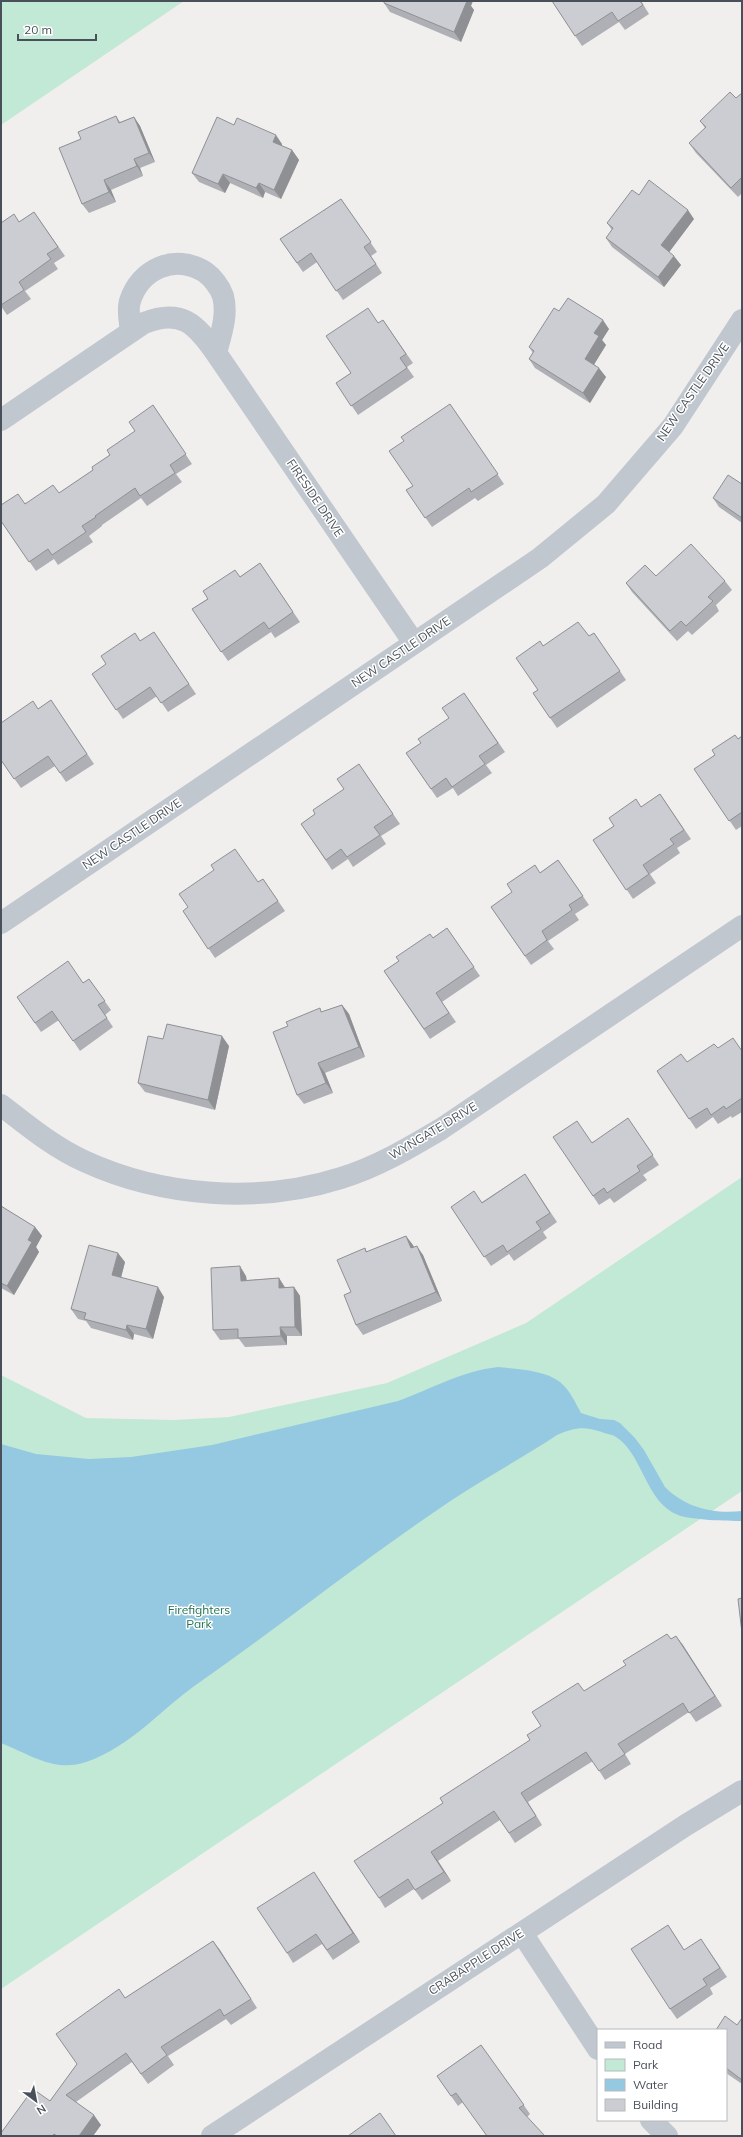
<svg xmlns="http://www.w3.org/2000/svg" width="743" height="2137" viewBox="0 0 743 2137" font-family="Mulish,sans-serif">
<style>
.green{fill:#c2e9d5}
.water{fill:#95c9e1}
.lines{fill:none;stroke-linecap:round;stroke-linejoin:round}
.minor{stroke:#c1c7cf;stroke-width:22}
.wall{fill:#afb0b5}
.shaded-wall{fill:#8f9093}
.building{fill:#cccdd2;stroke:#8f9093}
.labels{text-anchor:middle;stroke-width:3;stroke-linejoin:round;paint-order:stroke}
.street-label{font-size:12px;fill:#495059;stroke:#fff}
.park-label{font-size:12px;fill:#227252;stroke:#fff}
</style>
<rect width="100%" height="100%" fill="#f1efee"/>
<path class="green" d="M1,1h183l-183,124z
M742,1177v314l-741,498v-614l85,43 88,2 55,-3 158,-34 139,-60z"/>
<path class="water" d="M498,1367c19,2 47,3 62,15 10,8 15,20 21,31l19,6 14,1 6,3 15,15 9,12 21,37c21,21 48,27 77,24v10c-15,0 -51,-1 -64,-6 -33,-13 -35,-61 -62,-78 -4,-3 -10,-3 -14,-5 -18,-6 -27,-5 -45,3 -36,24 -73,43 -108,67 -85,57 -165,121 -249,180 -38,26 -69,65 -114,80 -31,11 -57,-8 -85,-19v-299l35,10 53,5 42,-2 81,-12 186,-44c33,-12 64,-30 100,-34z"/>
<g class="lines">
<path class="minor" d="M131,332c-1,-9 -4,-22 -1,-31 10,-32 45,-48 75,-29 7,5 15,15 18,24 5,19 -2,38 -7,57
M1,420l143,-97c37,-15 52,1 72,30l198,290
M1,923l539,-365 66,-54 67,-78 69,-106
M1,1105c26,20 52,42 83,56 78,36 175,43 257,17 36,-11 68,-30 100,-49l301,-203
M522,1933l76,116
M651,2120l16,16
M212,2136l474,-311 56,-34"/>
</g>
<path class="wall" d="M552,1h89l8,13 -24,16 -6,-8 -37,24z
M384,3l87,3 3,4 -13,32 -71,-30z
M742,93v100l-4,4 -42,-44 -7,-10 16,-15 -5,-7 36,-23z
M116,116l4,6 14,-5 6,9 15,36 -15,6 3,8 -32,14 5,12 -27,11 -7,-9 -1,-65z
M234,125l48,19v2l10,4 7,10 -18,39 -16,-7 -2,6 -33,-15 -5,10 -26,-11 -7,-9z
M639,195l55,24 -25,33 12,13 -17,22 -52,-40 -6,-9 6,-8 -5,-7z
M341,199l36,53 -6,4 11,17 -39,27 -26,-38 -14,10 -23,-33z
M34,212l31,44 -11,7 4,6 -33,22 6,8 -24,16 -6,-9v-83l18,-1z
M559,311l50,18 -7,11 4,5 -12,19 12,13 -16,26 -55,-35 -6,-9 4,-6 -4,-6z
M383,320l30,43 -6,4 7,10 -56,38 -22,-32 15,-10 27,-50z
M450,404l54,80 -26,17 -3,-3 -43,29 -26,-37 7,-4 -9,-45z
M153,405l39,59 -16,10 6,8 -35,24 -6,-8 -39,27v1l-13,10 4,6 -35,23 -4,-6 -18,12 -35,-50 24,-18 34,-10 34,-23 42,-39z
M742,484v39l-23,-16 -6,-9z
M260,563l40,59 -25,16 -4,-6 -43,29 -36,-52z
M656,576l69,5 7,9 -16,15 3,6 -27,24 -4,-4 -11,10 -45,-49 -6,-9z
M154,632l42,62 -28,18 -11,-16 -34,23 -31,-45z
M594,633l32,47 -69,48 -24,-35 5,-3 5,-44 46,-10z
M464,693l41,59 -19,13 6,8 -34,23 -5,-8 -16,10 -31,-45 15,-10 28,-25z
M51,700l43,64 -28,18 -11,-16 -34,22 -20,-28 37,-51z
M742,736v90l-6,4 -42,-61z
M359,764l41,60 -19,12 5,8 -33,23 -5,-8 -16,11 -31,-46 14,-10 29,-25z
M660,794l31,45 -14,9 3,5 -30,21 6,9 -23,16 -40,-59z
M558,860l31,45 -14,9 4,6 -31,21 6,8 -23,16 -40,-58z
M263,879l22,32 -70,47 -32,-47 5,-4 70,-25z
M447,928l33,48 -38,26 14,20 -26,17 -46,-68z
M89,979l22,31 -6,5 8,12 -33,24 -21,-31 -18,12 -24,-35 66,-14z
M342,1005l7,9 16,43 -40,16 8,20 -29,11 -7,-9 25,-83z
M163,1039l66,7 -14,64 -70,-18 -7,-9z
M718,1048l24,3v61l-10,6 -1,-2 -13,8 -5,-7 -17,12 -39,-58 30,-9z
M634,1127l25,38 -16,10 4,5 -33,23 -4,-5 -11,7 -6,-9 -1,-54z
M525,1174l32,48 -14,10 4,6 -33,23 -5,-7 -18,12 -40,-59 31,-5z
M1,1206l34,21 7,9 -6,11 3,5 -25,43 -13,-7z
M406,1236l8,11 9,8 19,46 -79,34 -7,-10 9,-77 2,4z
M125,1262l-4,16 43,19 -11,42 -19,-5 -1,6 -42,-12 -5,-7 -8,-2 -7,-10z
M246,1276l1,4 32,-2 6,9h9l6,9 2,40h-15v9l-42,2 -6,-8 -19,1 -7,-10z
M667,1634l4,5 5,-3 46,70 -26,16 -7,-10 -64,42 6,10 -26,16 -12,-19 -65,41 14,23 -27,18 -15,-23 -62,41 13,20 -29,19 -8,-11 -29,19 -6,-10 64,-95 87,-63 11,-14 43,-35 42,-26z
M320,1881l40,61 -27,18 -11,-16 -29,19 -6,-10z
M668,1925l16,25 24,-1 19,28 -17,11 3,6 -36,25 -7,-10z
M213,1941l44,67 -26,17 -5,-6 -58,37 6,9 -26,19 -16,-22 -56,40 25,23 -8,11h-92l49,-35 75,-103z
M742,2018v66l-16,-11v-43l11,-5z
M481,2045l49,69 -3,3 -64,-15 -5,4 -21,-30z"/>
<path class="shaded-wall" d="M464,1h9l-2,5 3,4 -13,32 -7,-10z
M134,117l6,9 15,36 -6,-9z
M276,135l6,9 -3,7 -6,-9z
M292,150l7,10 -18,39 -7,-9z
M134,159l6,9 3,8 -6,-10z
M223,174l7,9 -5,10 -7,-9z
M104,180l7,10 5,12 -7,-10z
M259,183l6,9 -2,6 -7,-10z
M688,210l6,9 -27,36 -6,-10z
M674,256l7,9 -17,22 -6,-10z
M603,320l6,9 -7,11 4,5 -14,23 -7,-9 9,-26z
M599,368l7,9 -16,26 -7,-10z
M342,1005l7,9 16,43 -6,-10z
M222,1036l7,10 -14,64 -7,-10z
M318,1063l7,10 8,20 -7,-10z
M35,1227l7,9 -6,11 3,5 -25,43 -7,-9 21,-46z
M406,1236l7,9 5,12 -7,-9z
M417,1246l6,9 19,46 -6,-9z
M118,1253l7,9 -6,23 -7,-10z
M240,1266l6,10 1,14 -6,-9z
M279,1278l6,10h-6z
M158,1287l6,10 -11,42 -7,-10z
M294,1287l6,9 2,40 -7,-9z
M127,1325l7,9 -1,6 -7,-10z
M280,1327l7,9v9l-6,-9z
M676,1636l7,9 39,61 -7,-10z
M431,1852l7,9 13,20 -7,-9z
M314,1872l6,9 40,61 -7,-9z
M213,1941l7,9 37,58 -6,-9z
M94,2115l7,10 -8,11h-14z"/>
<path class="building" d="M384,1h83l-13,31 -70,-29z
M552,1h88l3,4 -25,16 -6,-9 -37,24z
M730,92l6,6 6,-5v84l-11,11 -42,-45 17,-16 -6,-6z
M116,116l3,7 15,-6 15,36 -15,6 3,7 -33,14 5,12 -27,12 -23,-56 22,-9 -3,-7z
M217,117l17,8 3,-7 39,17 -3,7 19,8 -18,40 -15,-7 -3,5 -33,-14 -5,10 -26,-11z
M649,180l39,30 -27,35 13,11 -16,21 -52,-39 7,-10 -6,-5 25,-33 7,5z
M341,199l30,43 -7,5 12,17 -40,27 -25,-38 -14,10 -17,-24z
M34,212l24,35 -11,7 4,5 -32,23 5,8 -23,15v-82l13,-9 5,8z
M568,298l35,22 -9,13 5,3 -14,23 14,9 -16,25 -54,-34 5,-8 -5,-4 25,-39 5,3z
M368,308l10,15 5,-3 23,34 -6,4 7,10 -56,38 -15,-23 15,-10 -25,-37z
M450,404l48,70 -27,18 -2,-4 -44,30 -19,-28 7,-4 -24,-35 15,-10 -3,-4z
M153,405l33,49 -16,11 5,8 -35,23 -5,-8 -40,28 1,1 -14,9 4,6 -34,23 -4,-6 -19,13 -28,-41v-16l17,-11 7,10 28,-19 6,8 34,-23 -1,-3 18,-12 -3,-5 28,-19 -6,-9z
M728,475l14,9v34l-29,-20z
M691,544l34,37 -17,16 5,4 -27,25 -5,-5 -11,10 -44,-48 19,-18 11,11z
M260,563l33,49 -24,17 -5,-7 -43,30 -29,-43 16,-10 -5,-8 32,-21 5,7z
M578,622l11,14 5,-3 26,38 -70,47 -17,-25 5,-3 -22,-32 24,-17 3,5z
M154,632l35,52 -28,19 -11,-16 -34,23 -24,-36 14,-10 -5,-8 34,-23 5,8z
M464,693l34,50 -19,13 6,8 -33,23 -6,-9 -15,11 -25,-36 15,-10 -3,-4 31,-21 -7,-10z
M51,700l36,54 -27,19 -12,-17 -34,23 -13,-19v-26l1,-1 -1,-1v-9l32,-22 5,8z
M735,735l3,4 4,-3v76l-13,9 -35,-52 21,-14 -3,-5z
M359,764l34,50 -19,13 6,8 -33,22 -6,-8 -15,11 -25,-36 14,-10 -2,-4 31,-21 -7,-10z
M660,794l24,36 -14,9 4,5 -31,21 6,9 -23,16 -33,-50 21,-14 -5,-8 27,-19 5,8z
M235,849l23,33 5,-3 15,22 -70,48 -25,-38 5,-4 -9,-13 35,-24 -3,-5z
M558,860l25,36 -14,9 3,5 -30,21 5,9 -22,16 -34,-49 21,-15 -5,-8 28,-19 5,8z
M447,928l27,39 -38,26 13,20 -25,16 -40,-58 15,-10 -3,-4 34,-23 3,4z
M68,961l15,22 6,-4 16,22 -7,4 9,13 -34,23 -21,-30 -17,12 -18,-26z
M342,1005l17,42 -41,16 8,20 -29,12 -24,-63 15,-6 -2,-4 34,-14 1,4z
M167,1024l55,12 -14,64 -70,-17 10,-47 15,3z
M733,1038l9,13v47l-16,11 -2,-3 -13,9 -4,-7 -18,11 -32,-48 24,-17 6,8 27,-18 4,4z
M628,1118l25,37 -16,11 3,5 -33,22 -3,-5 -11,8 -40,-59 24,-16 15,22z
M525,1174l25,39 -14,9 5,7 -34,23 -4,-7 -19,12 -33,-50 23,-16 8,12z
M1,1206l34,21 -7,13 4,2 -25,44 -6,-3z
M406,1236l5,12 6,-2 19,46 -80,33 -12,-30 7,-3 -14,-32 28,-12 1,4z
M89,1245l29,8 -6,22 46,12 -12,42 -19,-4 -1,5 -42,-11 2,-6 -15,-4z
M240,1266l1,15 38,-3v10l15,-1 1,40h-15l1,9 -43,2v-9l-25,1 -2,-62z
M742,1598v35l-4,-34z
M667,1634l4,5 5,-3 39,60 -26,17 -6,-10 -65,41 7,10 -26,17 -13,-19 -65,41 15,23 -27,17 -15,-22 -63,41 13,20 -29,18 -7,-11 -29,19 -25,-37 89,-58 -3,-5 90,-58 -3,-5 14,-9 -9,-14 46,-29 6,8 42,-26 -3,-4z
M314,1872l39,61 -26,17 -11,-16 -29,19 -30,-45z
M668,1925l16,25 17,-11 19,29 -17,11 4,6 -37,24 -39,-60z
M213,1941l38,58 -27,17 -4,-7 -59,38 6,8 -26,19 -15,-21 -60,42 28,20 -15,21h-22l-3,-2 -2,2h-51v-3l32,-44 17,12 27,-37 -21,-30 63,-45 6,9z
M725,2016l12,9 5,-7v62l-16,-12v-38h-10z
M481,2045l43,60 -5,3 26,28h-58l-31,-43 -5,3 -14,-20z
M380,2113l16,23h-48z"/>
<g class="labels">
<g class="street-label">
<text transform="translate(693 392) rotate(-55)" y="4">NEW CASTLE DRIVE</text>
<text transform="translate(315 498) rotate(56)" y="4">FIRESIDE DRIVE</text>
<text transform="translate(401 652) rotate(-34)" y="4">NEW CASTLE DRIVE</text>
<text transform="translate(132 834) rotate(-34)" y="4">NEW CASTLE DRIVE</text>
<text transform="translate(433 1131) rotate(-31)" y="4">WYNGATE DRIVE</text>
<text transform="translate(476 1962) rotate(-33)" y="4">CRABAPPLE DRIVE</text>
</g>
<g class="park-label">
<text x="199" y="1614">Firefighters<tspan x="199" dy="14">Park</tspan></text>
</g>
</g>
<rect width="743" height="2137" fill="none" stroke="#495059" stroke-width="4"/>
<rect x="597" y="2029" width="130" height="92" fill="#ffffff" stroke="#b6b9bd"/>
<rect x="605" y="2042" width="20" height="6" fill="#c1c7cf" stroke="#b6b9bd"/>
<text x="633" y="2049" font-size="12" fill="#495059">Road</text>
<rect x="605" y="2059" width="20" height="12" fill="#c2e9d5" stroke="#b6b9bd"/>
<text x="633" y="2069" font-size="12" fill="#495059">Park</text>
<rect x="605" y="2079" width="20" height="12" fill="#95c9e1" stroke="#b6b9bd"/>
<text x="633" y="2089" font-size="12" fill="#495059">Water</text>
<rect x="605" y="2099" width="20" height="12" fill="#cccdd2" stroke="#b6b9bd"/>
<text x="633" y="2109" font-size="12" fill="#495059">Building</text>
<g transform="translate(36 2101) rotate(148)" stroke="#ffffff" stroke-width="3" paint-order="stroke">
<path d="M0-3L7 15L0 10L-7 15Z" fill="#495059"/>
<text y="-6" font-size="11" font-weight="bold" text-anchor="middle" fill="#495059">N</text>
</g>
<path d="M18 34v6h78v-6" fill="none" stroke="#495059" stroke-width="2"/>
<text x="24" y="34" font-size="12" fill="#495059" stroke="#ffffff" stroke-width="3" paint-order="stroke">20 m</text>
</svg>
